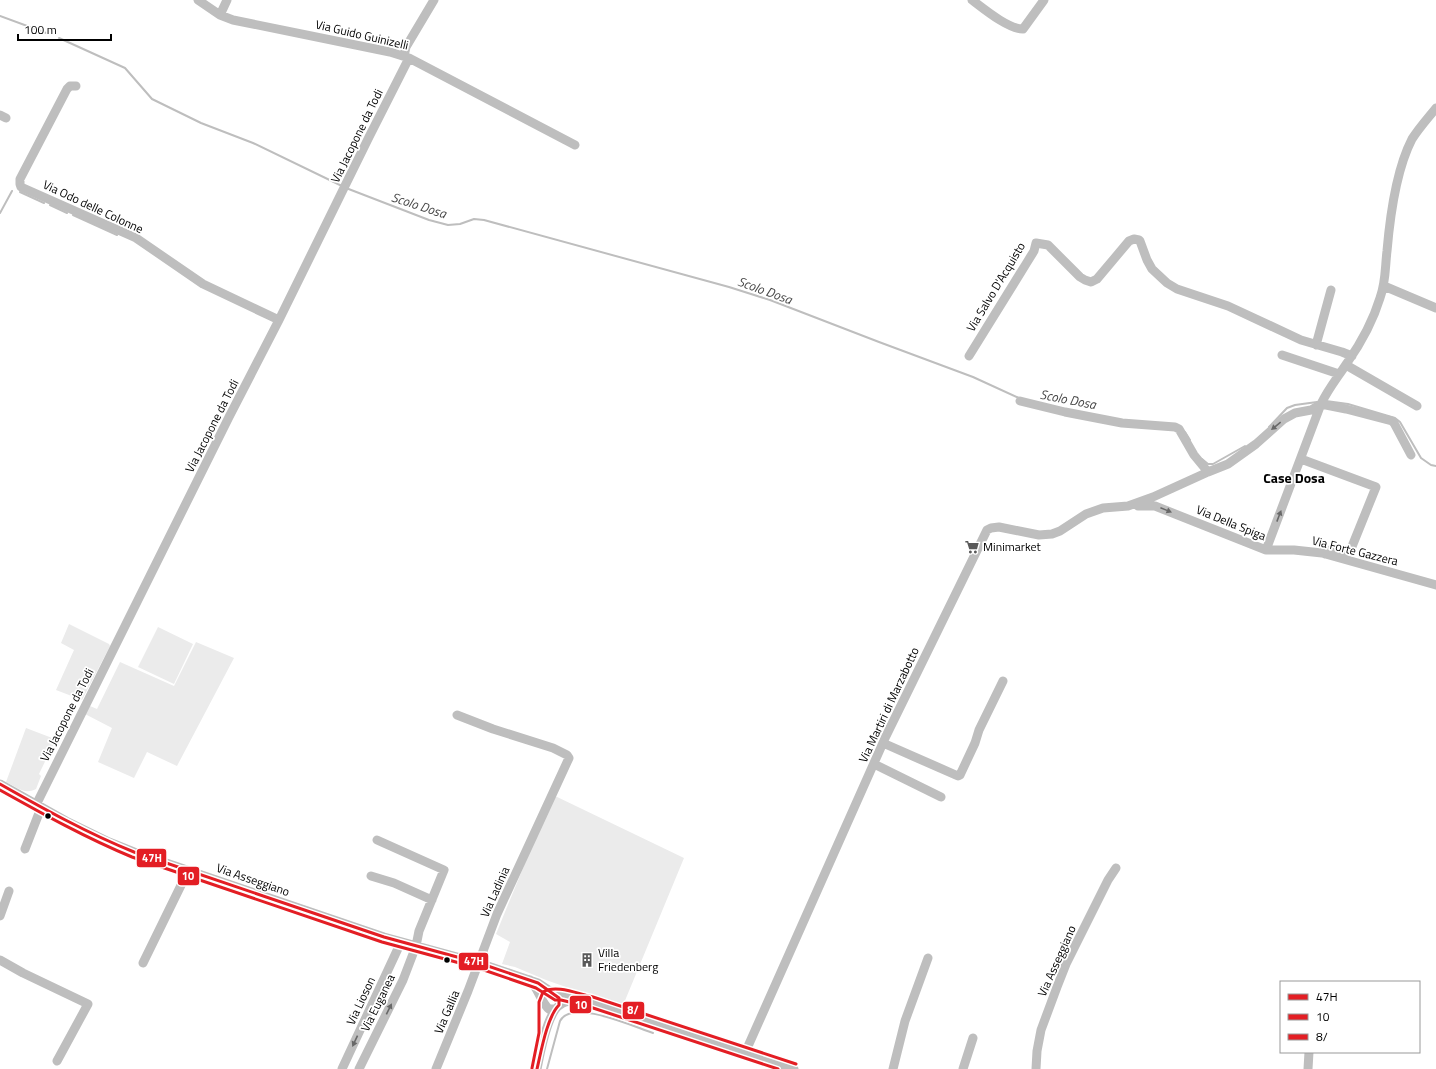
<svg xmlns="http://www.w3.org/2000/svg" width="1436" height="1069" viewBox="0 0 1436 1069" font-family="'Titillium Web',sans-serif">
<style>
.green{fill:#ebebeb}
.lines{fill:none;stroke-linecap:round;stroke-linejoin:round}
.stream{stroke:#bebebe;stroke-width:2}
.minor{stroke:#bebebe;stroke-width:9}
.bus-1-casing{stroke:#fff;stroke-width:6}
.bus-2-casing{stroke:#fff;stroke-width:6}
.bus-3-casing{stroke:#fff;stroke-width:6}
.bus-1{stroke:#e31e24;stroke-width:3}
.bus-2{stroke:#e31e24;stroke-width:3}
.bus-3{stroke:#e31e24;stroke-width:3}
.oneway{fill:#686868}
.bus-dot{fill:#000;stroke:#fff;stroke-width:1.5}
.labels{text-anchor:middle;stroke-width:3.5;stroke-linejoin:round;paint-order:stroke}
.street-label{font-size:12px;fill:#000;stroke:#fff}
.poi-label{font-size:12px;fill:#000;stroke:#fff;text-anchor:start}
.water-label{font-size:13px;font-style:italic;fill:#434343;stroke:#fff}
.quarter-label{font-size:14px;font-weight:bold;fill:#000;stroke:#fff}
.line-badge{stroke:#fff;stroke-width:1.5}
.badge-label{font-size:11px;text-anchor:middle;font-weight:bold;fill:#fff}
</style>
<rect width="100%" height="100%" fill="#fff"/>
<path class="green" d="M69,624l40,20 1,2 -28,54 -26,-10 18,-40 -13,-7z
M158,627l35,17 -19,40 -36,-17z
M196,642l38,16 -57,108 -30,-14 -13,26 -36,-16 14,-34 -27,-14 5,-8 7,3 23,-47 54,24z
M26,728l34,13 -2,4 -4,-2 -15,31 2,2 -5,13c-12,6 -19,-2 -30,-7z
M553,795l131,63 -60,145 -4,3 -74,-26 -31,-13 -13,-3 8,-22 -14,-8z"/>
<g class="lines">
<path class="stream" d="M0,16l49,18
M59,38l66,30 27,31 49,24 52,20 89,43
M346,188l83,32 19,5 12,-1 14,-5 10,1 245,67 41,13 109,42 94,35 46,21
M20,192l24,11
M50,205l17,8
M0,213l12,-22
M73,215l44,20
M1326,401l22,3 47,14 5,4 21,36 10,7 5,1
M1269,427l18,-19 8,-3 22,-3
M1185,432l5,8
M1202,459l6,5h5l32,-18
M547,1069l13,-48c12,-23 74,6 93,12"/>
<path class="minor" d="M198,0l22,15 13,5 157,32 19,6 166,87
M972,0c12,9 36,29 51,29l21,-29
M220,15l7,-15
M404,56l2,-9 28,-47
M76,86h-6l-3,3 -47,90v5l1,3 115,51 67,46 76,36
M0,115l6,3
M1384,286l52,22
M1316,345l15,-55
M1282,355l57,19
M969,356l57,-92 8,-13 2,-8 12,2 32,32 5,3 6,2 6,-3 32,-38 5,-2 5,1 1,1 7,19 5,9 15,14 10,6 51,17 73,34 41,12 10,4
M1346,365l71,41
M1020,401l45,11 57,11 53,4 4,2 15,26 14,17
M1321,404l25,5 46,12 2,2 17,32
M1301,459l75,28 -25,62 -4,2 -15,-2 -7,5
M1138,506h17l111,44 55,-146c7,-15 17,-27 26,-41 14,-20 26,-42 33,-65 6,-16 5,-31 7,-47 3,-35 9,-81 25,-112 7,-11 16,-21 24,-31
M1266,550h28l28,3 114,32
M883,743l75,33 2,-1 15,-32 4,-13 24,-49
M874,764l67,33
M0,784l66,37 43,21 25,10 250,85 95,26 59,20 18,12h6l29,7 203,67
M36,805l193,-388 50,-97 90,-183 40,-79
M25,849l16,-41
M371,876l23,7 38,17
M0,916l9,-25
M0,960l23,13 65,31 -31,57
M143,963l45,-92
M530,980c8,8 12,24 19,29h6
M745,1053l141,-317 101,-206 4,-2 8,-1 40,8 13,-1 8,-3 26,-17 17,-6 25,-2 25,-9 55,-25 20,-8 28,-20 28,-25 11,-6 16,-3 10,-6
M342,1069l59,-127
M359,1069l44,-89 13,-34 3,-15 25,-61 -67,-30
M436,1069l32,-78 29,-77 72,-156 -2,-3 -14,-7 -60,-19 -36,-14
M537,1069c3,-15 10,-56 23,-64 4,-4 13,-4 18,-5
M893,1069l12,-48 23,-63
M963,1069l10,-31
M1036,1069l1,-18 4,-21 16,-43 9,-23 42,-84 8,-12
M1308,1069l1,-17"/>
<defs>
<path id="bus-1" d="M0,784c44,25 87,49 134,68l250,85 95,26 59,20 21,15v7c-12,12 -18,47 -22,64"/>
<path id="bus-2" d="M0,790c43,24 86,48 132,67l250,85 96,26 58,20 19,12h6l29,7 188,62"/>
<path id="bus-3" d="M532,1068l7,-35v-31l4,-10c13,-8 35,2 50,5l203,67"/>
</defs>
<use href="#bus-1" class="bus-1-casing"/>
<use href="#bus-2" class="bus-2-casing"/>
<use href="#bus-3" class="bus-3-casing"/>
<use href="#bus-1" class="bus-1"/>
<use href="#bus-2" class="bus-2"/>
<use href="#bus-3" class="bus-3"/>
</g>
<defs><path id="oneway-solid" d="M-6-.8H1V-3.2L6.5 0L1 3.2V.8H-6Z"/></defs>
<g class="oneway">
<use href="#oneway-solid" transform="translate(1276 426) rotate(141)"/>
<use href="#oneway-solid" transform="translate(1166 510) rotate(22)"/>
<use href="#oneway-solid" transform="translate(1279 516) rotate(-69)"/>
<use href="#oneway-solid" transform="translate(389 1009) rotate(-64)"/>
<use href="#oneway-solid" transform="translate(355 1041) rotate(115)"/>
</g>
<defs>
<symbol id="supermarket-bare" viewBox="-9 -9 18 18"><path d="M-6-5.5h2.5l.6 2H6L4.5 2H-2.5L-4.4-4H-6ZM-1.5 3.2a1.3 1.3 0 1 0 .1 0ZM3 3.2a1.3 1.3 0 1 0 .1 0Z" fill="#595959" stroke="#fff" stroke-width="2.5" paint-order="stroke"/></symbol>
<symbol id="building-bare" viewBox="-9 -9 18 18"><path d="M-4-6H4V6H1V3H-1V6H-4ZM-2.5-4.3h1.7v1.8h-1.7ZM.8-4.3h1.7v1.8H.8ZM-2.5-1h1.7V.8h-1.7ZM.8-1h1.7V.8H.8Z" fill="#595959" stroke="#fff" stroke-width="2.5" paint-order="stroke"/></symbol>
</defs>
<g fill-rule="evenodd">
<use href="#supermarket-bare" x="962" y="537" width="20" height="20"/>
<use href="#building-bare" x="577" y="950" width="20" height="20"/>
</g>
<g class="bus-dot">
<circle cx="48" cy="816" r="3.5"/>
<circle cx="447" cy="960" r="3.5"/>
</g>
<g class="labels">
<g class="street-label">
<text transform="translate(362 35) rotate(13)" y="4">Via Guido Guinizelli</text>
<text transform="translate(357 136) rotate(-64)" y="4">Via Jacopone da Todi</text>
<text transform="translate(93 207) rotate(25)" y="4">Via Odo delle Colonne</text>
<text transform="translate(996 287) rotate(-59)" y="4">Via Salvo D'Acquisto</text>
<text transform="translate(212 426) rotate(-63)" y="4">Via Jacopone da Todi</text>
<text transform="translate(1231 523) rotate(22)" y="4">Via Della Spiga</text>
<text transform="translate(1355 551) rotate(14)" y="4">Via Forte Gazzera</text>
<text transform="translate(889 705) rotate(-65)" y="4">Via Martiri di Marzabotto</text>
<text transform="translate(67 715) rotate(-63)" y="4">Via Jacopone da Todi</text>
<text transform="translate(253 880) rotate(19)" y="4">Via Asseggiano</text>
<text transform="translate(495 892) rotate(-66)" y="4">Via Ladinia</text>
<text transform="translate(1057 961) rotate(-66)" y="4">Via Asseggiano</text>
<text transform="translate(361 1001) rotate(-65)" y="4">Via Lioson</text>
<text transform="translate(378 1003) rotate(-64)" y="4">Via Euganea</text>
<text transform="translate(447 1012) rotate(-67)" y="4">Via Gallia</text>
</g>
<g class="poi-label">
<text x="983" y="551">Minimarket</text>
<text x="598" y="957">Villa<tspan x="598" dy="14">Friedenberg</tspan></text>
</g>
<g class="water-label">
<text transform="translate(419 205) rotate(18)" y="5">Scolo Dosa</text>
<text transform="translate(765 290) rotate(20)" y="5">Scolo Dosa</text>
<text transform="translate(1068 399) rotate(11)" y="5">Scolo Dosa</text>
</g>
<g class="quarter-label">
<text x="1294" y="483">Case Dosa</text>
</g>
</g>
<g class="line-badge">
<rect x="136" y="848" width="31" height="20" rx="4" fill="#e31e24"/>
<rect x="177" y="866" width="23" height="20" rx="4" fill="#e31e24"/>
<rect x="458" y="952" width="31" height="19" rx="4" fill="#e31e24"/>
<rect x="569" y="995" width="23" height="19" rx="4" fill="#e31e24"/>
<rect x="622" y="1001" width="23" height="19" rx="4" fill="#e31e24"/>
</g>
<g class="badge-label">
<text x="152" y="862">47H</text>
<text x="188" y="880">10</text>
<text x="474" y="965">47H</text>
<text x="581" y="1009">10</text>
<text x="633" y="1014">8/</text>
</g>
<rect x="1280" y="981" width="140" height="72" fill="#ffffff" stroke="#999999"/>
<rect x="1288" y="994" width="20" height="6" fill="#e31e24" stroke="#999999"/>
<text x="1316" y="1001" font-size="12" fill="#000000">47H</text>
<rect x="1288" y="1014" width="20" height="6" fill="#e31e24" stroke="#999999"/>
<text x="1316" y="1021" font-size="12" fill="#000000">10</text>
<rect x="1288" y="1034" width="20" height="6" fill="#e31e24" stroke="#999999"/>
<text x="1316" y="1041" font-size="12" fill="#000000">8/</text>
<path d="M18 34v6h93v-6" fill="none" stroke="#000000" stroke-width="2"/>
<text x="24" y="34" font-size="12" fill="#000000" stroke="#ffffff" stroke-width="3" paint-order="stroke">100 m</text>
</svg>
